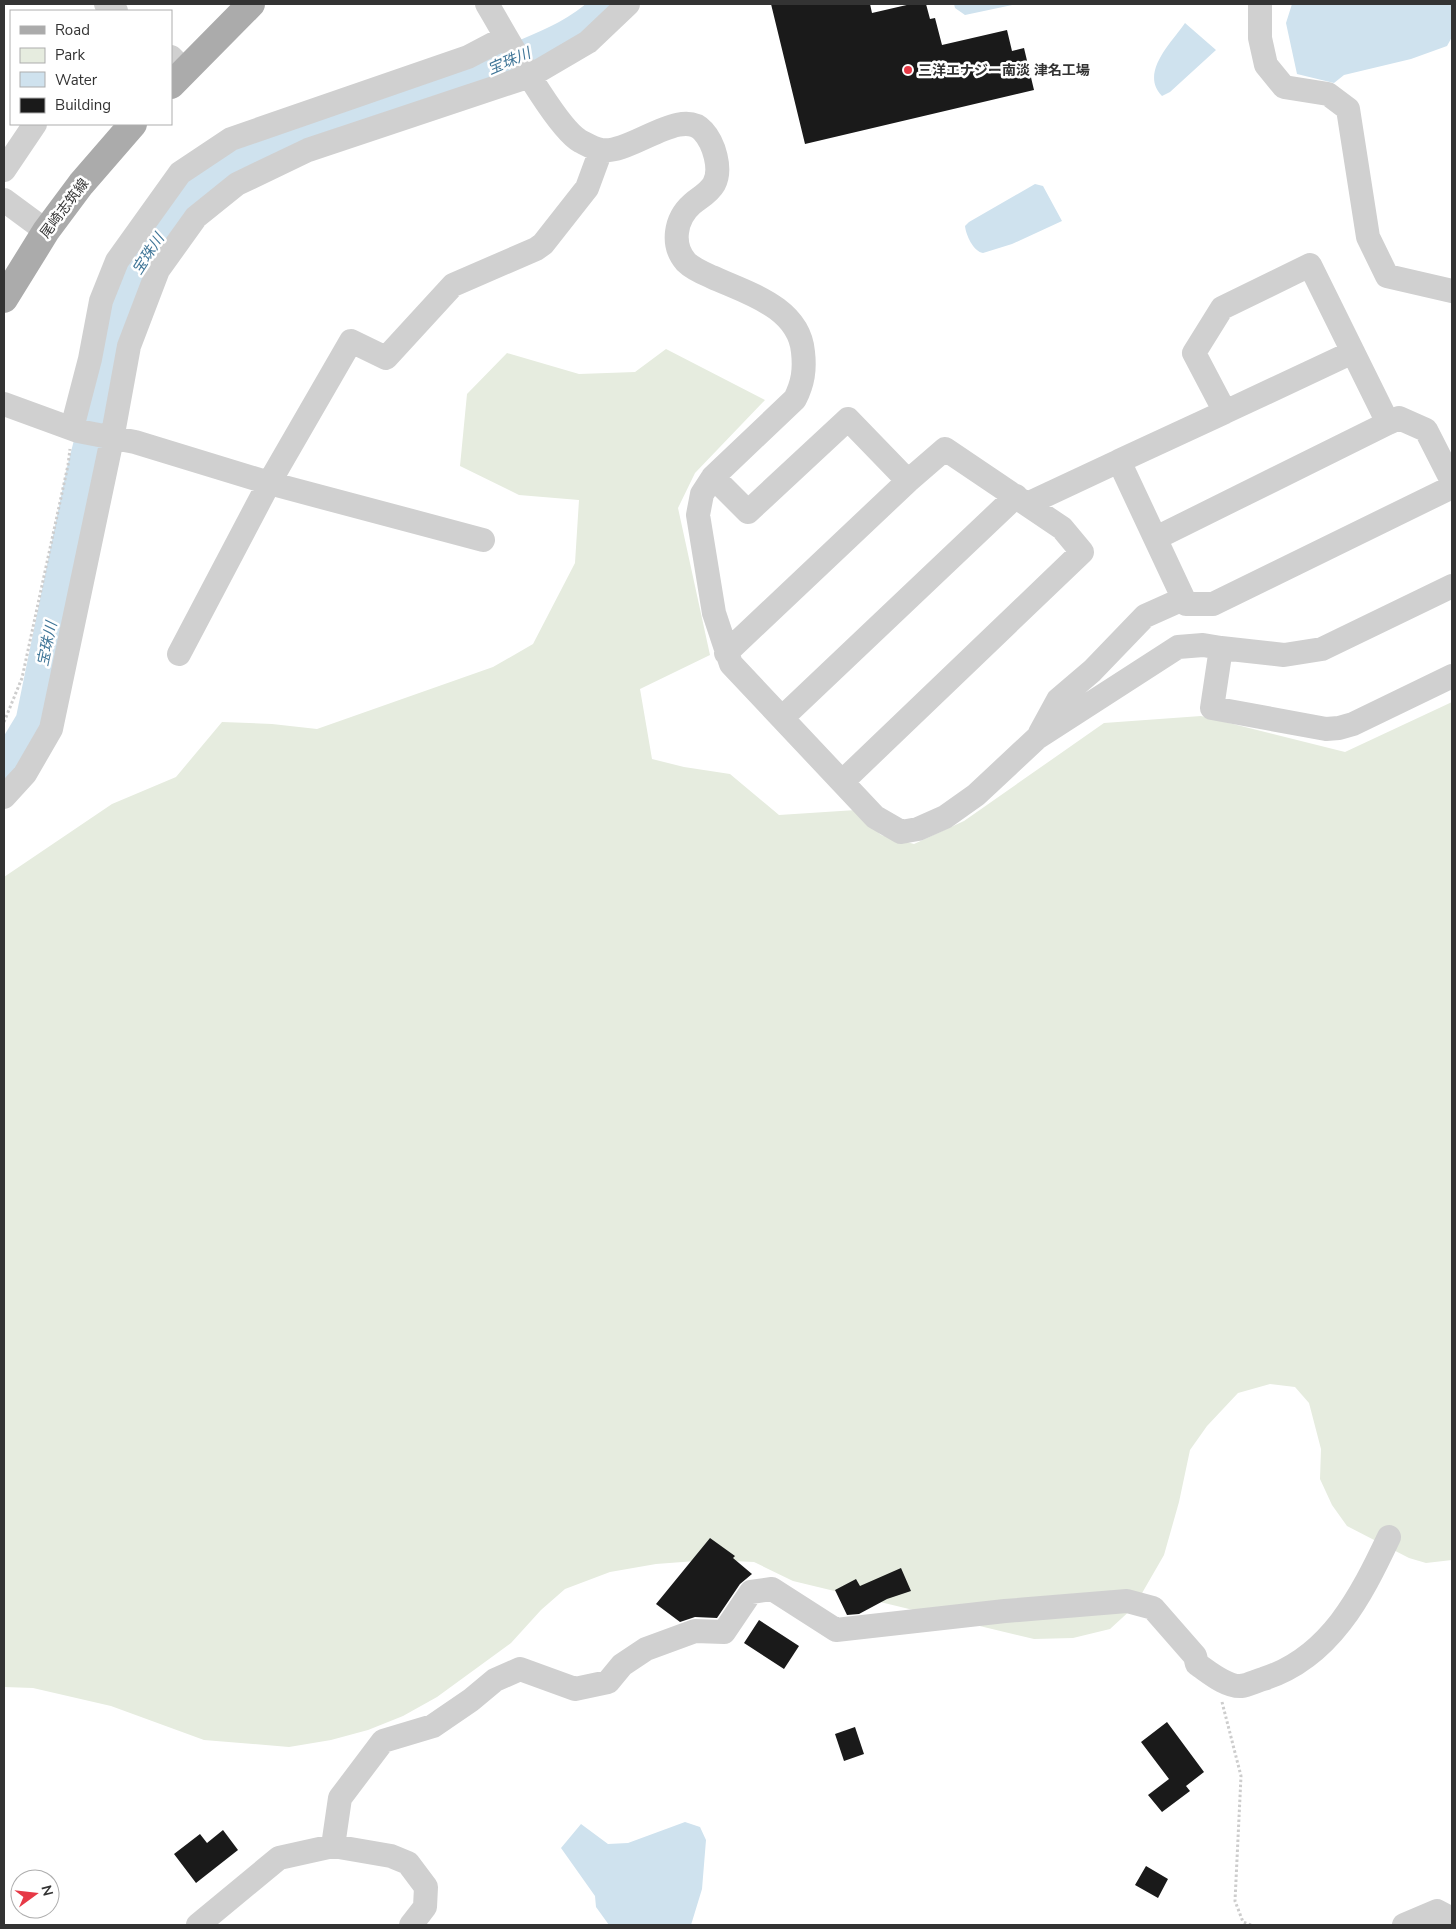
<svg xmlns="http://www.w3.org/2000/svg" width="1456" height="1929" viewBox="0 0 1456 1929" font-family="'Nunito Sans','Noto Sans JP',sans-serif">
<style>
.green{fill:#e6ecdf}
.water{fill:#cfe2ee}
.lines{fill:none;stroke-linecap:round;stroke-linejoin:round}
.river{stroke:#cfe2ee;stroke-width:31}
.building{fill:#1a1a1a}
.path{stroke:#cdcdcd;stroke-width:3;stroke-dasharray:2.5 2.5;stroke-linecap:butt}
.minor{stroke:#d0d0d0;stroke-width:24}
.major{stroke:#ababab;stroke-width:28}
.poi-dot{fill:#e63946;stroke:#fff;stroke-width:2}
.labels{text-anchor:middle;stroke-width:5;stroke-linejoin:round;paint-order:stroke}
.poi-label{font-size:14px;font-weight:bold;fill:#333;stroke:#fff;text-anchor:start}
.street-label{font-size:14px;fill:#333;stroke:#fff}
.water-label{font-size:15px;font-style:italic;fill:#3f7597;stroke:#fff}
</style>
<rect width="100%" height="100%" fill="#fff"/>
<path class="green" d="M666,349l99,51 -70,73 -17,35 32,147 -70,34 12,70 32,8 46,7 49,41 77,-5 25,25 33,9 50,-23 140,-98 97,-7 144,36 107,-50v858l-26,3 -17,-5 -62,-32 -15,-21 -12,-26 1,-30 -12,-46 -14,-16 -25,-3 -32,9 -31,33 -17,24 -11,52 -15,53 -30,52 -24,22 -37,9 -39,1 -241,-58 -39,-19 -45,-2 -53,4 -46,8 -45,17 -24,21 -30,33 -74,54 -34,19 -35,14 -37,10 -42,7 -85,-7 -93,-34 -78,-18 -29,-1v-810l108,-73 64,-27 46,-55 50,2 45,5 176,-62 40,-23 42,-81 4,-63 -60,-5 -59,-29 7,-72 40,-41 72,21 56,-2z"/>
<path class="water" d="M954,4h63l-52,11 -10,-7z
M1292,4h160v33l-5,9 -36,13 -67,16 -10,8 -37,-9 -11,-51z
M1185,23l31,27 -46,42 -8,4c-23,-23 10,-54 23,-73z
M1035,184l8,2 19,35 -50,23 -29,9c-10,-2 -17,-18 -18,-27l4,-4z
M685,1822l15,5 6,13 -4,49 -11,36h-82l-13,-18 -1,-11 -34,-48 20,-24 27,20 20,-1z"/>
<g class="lines">
<path class="river" d="M4,766l27,-45 51,-250 49,-190c17,-40 48,-81 83,-106 23,-16 51,-24 76,-34 72,-29 146,-50 217,-79 36,-15 75,-29 101,-58"/>
</g>
<path class="building" d="M771,4h99l2,9 39,-9h15l4,15 5,-1 7,27 65,-15 5,21 12,-3 10,42 -229,54z
M710,1538l25,18 -2,2 19,16 -12,10 -23,34 -22,-1 -15,5 -24,-18z
M901,1568l10,23 -24,8 -28,15 -12,1 -12,-25 21,-11 4,7z
M759,1620l40,26 -15,23 -40,-26z
M1167,1722l37,50 -18,14 4,5 -28,21 -14,-17 21,-16 -28,-37z
M855,1727l9,27 -20,7 -9,-27z
M223,1830l15,20 -42,33 -22,-29 26,-20 7,9z
M1146,1866l22,13 -10,19 -23,-13z"/>
<g class="lines">
<path class="path" d="M4,722l18,-44 46,-213 2,-16
M1222,1702l19,74 -6,125 8,21 8,3"/>
<path class="minor" d="M106,4l10,7
M487,4c17,28 68,123 93,137 6,3 14,8 21,9 29,5 80,-44 102,-19 11,12 19,38 11,53 -5,9 -15,14 -22,20 -17,15 -21,41 -6,58 7,7 17,11 26,15 35,16 87,30 91,75 2,18 0,31 -8,47l-82,78 -11,17 -4,21 16,98 17,51 144,153 26,15 17,-3 27,-12 31,-22 61,-57 141,-91 25,-2 18,3 -9,60 114,21 13,-1 14,-4 99,-48
M1260,4v34l6,27 18,22 44,7 20,15 20,128 19,39 65,15
M171,57l14,14
M4,170l31,-46
M4,200l42,31
M4,404l74,27 57,11 134,41 214,57
M1225,412l128,-60
M72,428l18,-69 11,-58 16,-40 63,-88 51,-34 237,-82 38,-20
M713,477l35,35 100,-93 60,62 37,-32 117,79 20,24 -240,230
M1452,481l-26,-51 -27,-12 -11,5 -78,-158 -88,43 -28,45 31,59 -106,49 67,143h27l239,-117
M1027,504l92,-43
M1156,538l232,-115
M1221,648l63,7 38,-6 130,-63
M726,653l182,-172
M179,654l90,-171 82,-142 35,17 67,-73 83,-36 7,-5 44,-56 14,-38
M782,718l234,-222
M1040,733l18,-33 34,-29 53,-55 38,-17
M4,797l21,-23 26,-45 61,-290 17,-93 29,-76 38,-53 41,-33 71,-34 222,-74 58,-34 40,-38
M333,1846l7,-48 43,-57 50,-15 38,-26 24,-20 25,-11 55,20 33,-7 14,-17 24,-16 49,-18 29,1 27,-40 21,-3 64,41 169,-19 122,-10 26,7 42,48 2,8c12,8 29,23 44,22 7,-1 15,-5 22,-7 67,-21 98,-83 126,-142
M198,1925l81,-67 54,-12 58,10 17,7 18,24 -1,20 -14,18
M1404,1925l33,-14 15,8"/>
<path class="major" d="M171,85l80,-81
M4,299l42,-68 35,-47 52,-60"/>
</g>
<circle class="poi-dot" cx="908" cy="70" r="5"/>
<g class="labels">
<g class="poi-label">
<text x="918" y="75">三洋エナジー南淡 津名工場</text>
</g>
<g class="street-label">
<text transform="translate(64 208) rotate(-53)" y="5">尾崎志筑線</text>
</g>
<g class="water-label">
<text transform="translate(509 61) rotate(-23)" y="5">宝珠川</text>
<text transform="translate(148 254) rotate(-57)" y="5">宝珠川</text>
<text transform="translate(47 644) rotate(-78)" y="5">宝珠川</text>
</g>
</g>
<rect width="1456" height="1929" fill="none" stroke="#333333" stroke-width="10"/>
<rect x="10" y="10" width="162" height="115" fill="#ffffff" stroke="#adadad"/>
<rect x="20" y="26" width="25" height="8" fill="#ababab" stroke="#adadad"/>
<text x="55" y="35" font-size="15" fill="#333333">Road</text>
<rect x="20" y="48" width="25" height="15" fill="#e6ecdf" stroke="#adadad"/>
<text x="55" y="60" font-size="15" fill="#333333">Park</text>
<rect x="20" y="72" width="25" height="15" fill="#cfe2ee" stroke="#adadad"/>
<text x="55" y="85" font-size="15" fill="#333333">Water</text>
<rect x="20" y="98" width="25" height="15" fill="#1a1a1a" stroke="#adadad"/>
<text x="55" y="110" font-size="15" fill="#333333">Building</text>
<g transform="translate(35 1894) rotate(75)"><circle r="24" fill="#ffffff" stroke="#adadad"/>
<path d="M0-4L9 19L0 12L-9 19Z" fill="#e63946"/>
<text y="-8" font-size="14" font-weight="bold" text-anchor="middle" fill="#333333">N</text>
</g>
</svg>
